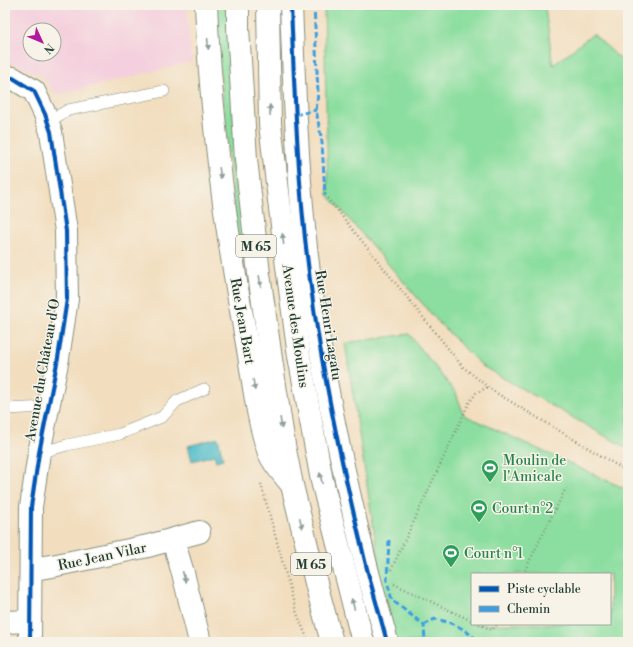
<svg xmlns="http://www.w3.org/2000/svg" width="633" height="647" viewBox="0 0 633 647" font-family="'Libre Bodoni',serif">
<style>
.built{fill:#f4cfdd;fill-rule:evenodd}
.green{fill:#8bde9f;stroke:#558e6a;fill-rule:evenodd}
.water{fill:#51bec9;stroke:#387e7e}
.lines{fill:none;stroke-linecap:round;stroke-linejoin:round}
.lane-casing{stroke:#888e7a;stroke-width:12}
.street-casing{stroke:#888e7a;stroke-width:24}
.primary-casing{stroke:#888e7a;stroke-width:24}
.path{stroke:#888e7a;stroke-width:2.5;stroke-dasharray:1 3;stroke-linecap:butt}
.lane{stroke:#fff;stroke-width:11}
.street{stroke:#fff;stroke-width:22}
.primary{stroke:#fff;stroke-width:22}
.quiet{stroke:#3c9ee2;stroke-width:3;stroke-dasharray:6 3;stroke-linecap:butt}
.cycleway-casing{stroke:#f7f3e8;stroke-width:6}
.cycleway{stroke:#0057b8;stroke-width:4}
.oneway{fill:#8f9e9a}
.labels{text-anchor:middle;stroke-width:3;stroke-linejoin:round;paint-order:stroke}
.shield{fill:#f7f3e8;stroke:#60746a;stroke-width:1}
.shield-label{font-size:13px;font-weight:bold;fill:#1f3d34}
.street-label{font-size:14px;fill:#1f3d34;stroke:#f7f3e8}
.leisure-label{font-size:14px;fill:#27864d;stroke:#f7f3e8;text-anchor:start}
</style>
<rect width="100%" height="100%" fill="#f7f3e8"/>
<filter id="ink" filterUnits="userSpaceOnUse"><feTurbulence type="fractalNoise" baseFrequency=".025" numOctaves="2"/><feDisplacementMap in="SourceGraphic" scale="8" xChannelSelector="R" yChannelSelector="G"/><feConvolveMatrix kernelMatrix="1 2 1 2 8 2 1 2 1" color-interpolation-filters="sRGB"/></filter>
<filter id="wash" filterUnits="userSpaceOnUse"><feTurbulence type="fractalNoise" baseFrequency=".012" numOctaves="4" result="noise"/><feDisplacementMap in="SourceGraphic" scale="16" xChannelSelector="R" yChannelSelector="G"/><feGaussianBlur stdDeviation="0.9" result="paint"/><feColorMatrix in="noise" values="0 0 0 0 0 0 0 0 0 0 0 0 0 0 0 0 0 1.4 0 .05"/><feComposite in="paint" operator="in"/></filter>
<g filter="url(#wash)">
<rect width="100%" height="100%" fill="#f2debf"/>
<path class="built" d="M5,5h181l6,57 -135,33 -15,-19 -37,-16zM30,30h24v24h-24z"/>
<path class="green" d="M213,5h14l9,156 10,98 -1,4 -3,2 -2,-1z
M324,5h198l3,5 20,-2 8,57 40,-31 35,32v383l-146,-83 -41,-41 -113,-130z
M409,334l47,59 8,22 164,75v152h-233l-12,-53 -38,-246zM472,574h138v50h-138z"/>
<path class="water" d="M218,438l5,21 -7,2 -2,-6 -22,6 -4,-15z"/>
</g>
<g filter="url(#ink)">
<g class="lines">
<defs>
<path id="lane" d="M48,122l20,-12 96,-19
M5,409l43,-2
M39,453l28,-8 53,-11 42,-17 15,-16 27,-12"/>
<path id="street" d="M206,5c5,112 19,223 40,333 7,38 10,78 23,115 5,12 15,22 23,32
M291,5c3,78 6,156 14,233 11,105 32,208 57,310 7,32 17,63 25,94
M5,77l8,1 21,13 11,23 6,18 15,99 1,68 -9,59 -19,95 -8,54 -1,135
M173,540l10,33 17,69
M31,569l21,-3 96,-20 51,-14
M5,622l25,-1"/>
<path id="primary" d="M238,5v23l8,131 13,115 12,85 13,86 8,40 26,106 14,51
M268,5l2,119 17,143 12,89 23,125 41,161"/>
</defs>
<use href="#lane" class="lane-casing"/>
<use href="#street" class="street-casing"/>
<use href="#primary" class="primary-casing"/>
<path class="path" d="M325,195l138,172 30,24 135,81
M261,484l35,127 11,27
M391,570l78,-167 7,-10 12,-6
M523,574l43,-86
M394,584l78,37
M479,624l13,6 5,-6"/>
<use href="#lane" class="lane"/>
<use href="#street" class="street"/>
<use href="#primary" class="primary"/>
<path class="quiet" d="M314,5l4,88 -2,17 6,32 3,53
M295,115l21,-5
M389,540l-2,41 5,19 32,25 1,17
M424,625l11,-6c20,4 29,9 44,23"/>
<defs>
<path id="cycleway" d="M291,5c3,78 6,156 14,233 11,105 32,208 57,310 7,32 17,63 25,94
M5,77l8,1 21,13 11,23 6,18 15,99 1,68 -9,59 -19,95 -8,54 -1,135"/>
</defs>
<use href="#cycleway" class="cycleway-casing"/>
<use href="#cycleway" class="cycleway"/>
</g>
<defs><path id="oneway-solid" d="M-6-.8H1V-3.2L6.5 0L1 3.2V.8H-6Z"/></defs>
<g class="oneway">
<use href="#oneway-solid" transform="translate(208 44) rotate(86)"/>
<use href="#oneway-solid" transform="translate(270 110) rotate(-91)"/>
<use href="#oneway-solid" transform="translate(220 173) rotate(82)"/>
<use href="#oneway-solid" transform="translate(283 239) rotate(-97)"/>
<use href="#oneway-solid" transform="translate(260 281) rotate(82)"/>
<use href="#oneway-solid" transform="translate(254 385) rotate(81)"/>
<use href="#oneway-solid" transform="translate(281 423) rotate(81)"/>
<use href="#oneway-solid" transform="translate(321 478) rotate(-102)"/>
<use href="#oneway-solid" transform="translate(301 523) rotate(76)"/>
<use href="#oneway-solid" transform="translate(184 577) rotate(76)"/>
<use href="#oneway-solid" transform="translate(353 604) rotate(-105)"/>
</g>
</g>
<defs>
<symbol id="stadium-pin" viewBox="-11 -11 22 30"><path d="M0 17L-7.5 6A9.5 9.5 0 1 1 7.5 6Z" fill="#2e9e5b" stroke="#f7f3e8"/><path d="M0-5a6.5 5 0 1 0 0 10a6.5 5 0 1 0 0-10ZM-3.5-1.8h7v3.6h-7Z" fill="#fff"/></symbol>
</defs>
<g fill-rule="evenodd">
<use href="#stadium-pin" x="480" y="458" width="20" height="27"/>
<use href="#stadium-pin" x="469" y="498" width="20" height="27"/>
<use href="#stadium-pin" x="441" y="543" width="20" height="27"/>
</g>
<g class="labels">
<g class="shield">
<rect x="236" y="235" width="40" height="22" rx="3"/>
<rect x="291" y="553" width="40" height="22" rx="3"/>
</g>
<g class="shield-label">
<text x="256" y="251">M 65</text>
<text x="311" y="569">M 65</text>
</g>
<g class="street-label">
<text transform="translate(243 321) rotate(80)" y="5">Rue Jean Bart</text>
<text transform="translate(329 325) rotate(81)" y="5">Rue Henri Lagatu</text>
<text transform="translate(296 326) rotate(82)" y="5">Avenue des Moulins</text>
<text transform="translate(42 370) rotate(-80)" y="5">Avenue du Château d'O</text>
<text transform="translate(102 556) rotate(-12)" y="5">Rue Jean Vilar</text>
</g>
<g class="leisure-label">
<text x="503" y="465">Moulin de<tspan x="503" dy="16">l'Amicale</tspan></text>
<text x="492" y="513">Court n°2</text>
<text x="464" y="558">Court n°1</text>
</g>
</g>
<rect width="633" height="647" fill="none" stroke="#f7f3e8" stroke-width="20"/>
<rect x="471" y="573" width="140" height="52" fill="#f7f3e8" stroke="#a1aaa0"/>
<rect x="479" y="586" width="20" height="6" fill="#0057b8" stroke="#a1aaa0"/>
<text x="507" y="593" font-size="12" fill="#1f3d34">Piste cyclable</text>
<rect x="479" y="606" width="20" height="6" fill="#3c9ee2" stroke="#a1aaa0"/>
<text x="507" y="613" font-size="12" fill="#1f3d34">Chemin</text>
<g transform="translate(42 42) rotate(134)"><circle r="19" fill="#f7f3e8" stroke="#a1aaa0"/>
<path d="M0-3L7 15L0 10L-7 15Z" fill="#b5179e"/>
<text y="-6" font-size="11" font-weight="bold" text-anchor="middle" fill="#1f3d34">N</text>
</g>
</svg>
